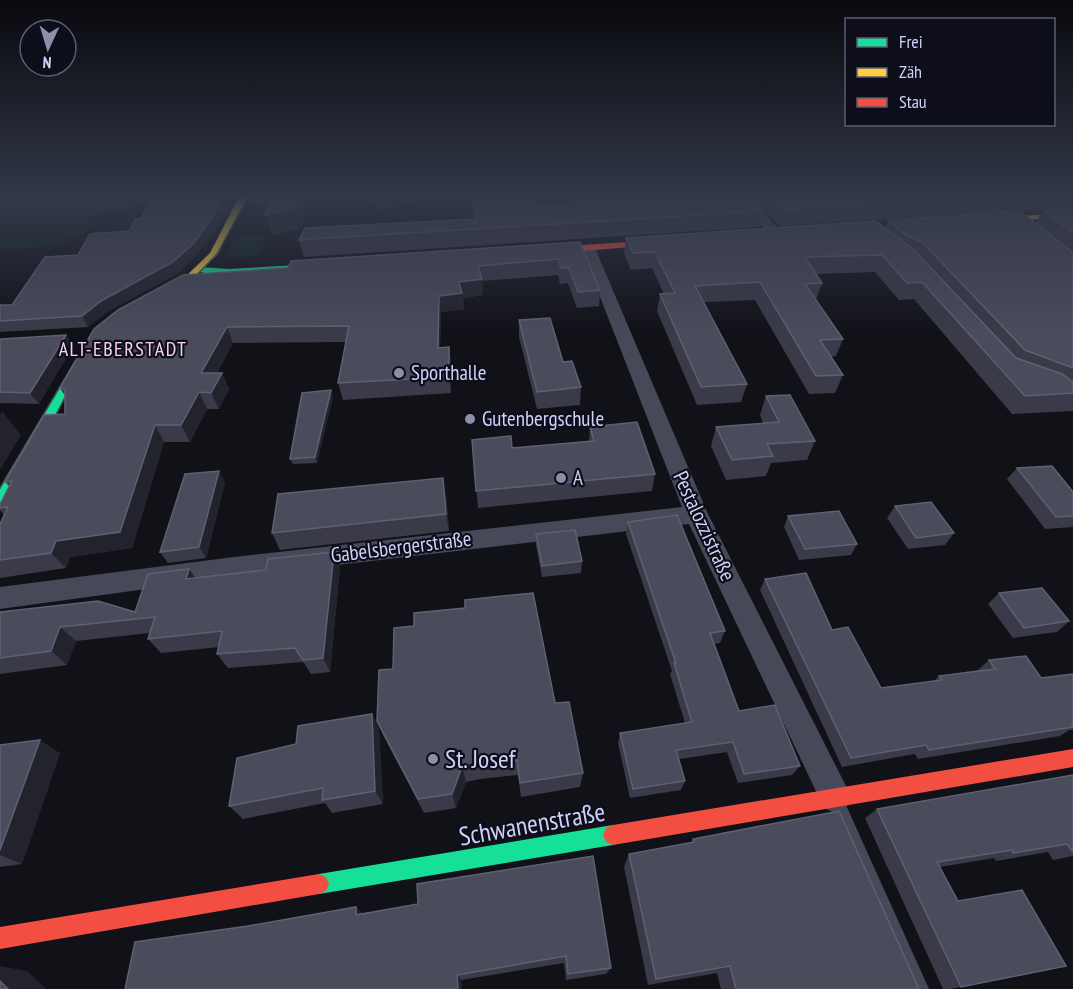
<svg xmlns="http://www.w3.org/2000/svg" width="1073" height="989" viewBox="0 0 1073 989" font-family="'PT Sans Narrow',sans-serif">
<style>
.green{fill:#12221f}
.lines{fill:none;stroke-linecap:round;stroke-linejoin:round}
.stream{fill:#132838;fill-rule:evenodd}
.lane{fill:#474958;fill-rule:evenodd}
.street{fill:#474958;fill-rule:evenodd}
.fast{fill:#16e098;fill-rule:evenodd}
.slow{fill:#ffcf43;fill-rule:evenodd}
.jam{fill:#f24e42;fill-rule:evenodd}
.tram{stroke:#40535a;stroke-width:1.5}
.wall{fill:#3a3a48}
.shaded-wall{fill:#23232d}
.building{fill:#4a4b5b;stroke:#5f6074;stroke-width:1.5}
.poi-dot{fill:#8c8eaa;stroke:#0e0e1b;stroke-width:2}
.labels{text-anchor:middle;stroke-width:4.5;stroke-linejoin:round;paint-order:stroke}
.far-quarter-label{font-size:20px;letter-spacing:1.5px;fill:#f8d1f2;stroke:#0e0e1b}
.poi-label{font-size:21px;fill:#cfd2f8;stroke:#0e0e1b;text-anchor:start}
.street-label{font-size:21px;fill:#cfd2f8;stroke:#0e0e1b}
.near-poi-label{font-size:26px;fill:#cfd2f8;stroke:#0e0e1b;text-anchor:start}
.near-street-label{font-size:26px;fill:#cfd2f8;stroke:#0e0e1b}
</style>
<rect width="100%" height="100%" fill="#111118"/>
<path class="green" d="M0,195h204l-51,6 -58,15 -9,16 -33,15 -53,2z
M267,235l-8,21 -35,1 11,-21z"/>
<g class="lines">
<path class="stream" d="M168,195h7l-127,27 -48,-2v-2l48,2z"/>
<path class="lane" d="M840,800l5,3 84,186h-18l-79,-181 3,-5z"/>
<path class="street" d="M736,195h13l32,37 2,3 -2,3h-10z
M971,195h14l51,35 37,31v13l-5,-2 -42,-36z
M588,244l7,4 113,266 138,272 5,11 -5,11 -11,5 -11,-5 -135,-284 -455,53 -234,32v-22l234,-30 448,-50 -101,-259z"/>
<path class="fast" d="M330,263l3,1v4c-20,4 -125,11 -139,2l5,-3 30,2z
M83,353l5,3 -83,149 -5,1v-17l78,-133z
M613,825l7,3 3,7 -3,7 -7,3 -294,49 -7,-3 -3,-7 3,-7 7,-3z"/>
<path class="slow" d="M240,195h8l-30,59 -28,28h-6v-4l26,-25z
M1073,213v4l-89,5 -4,-2 4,-2z"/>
<path class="jam" d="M668,239l4,3 -1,2 -129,10 -4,-3 4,-3z
M1073,749v18l-460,78 -7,-3 -3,-7 3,-7 7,-3z
M319,874l7,3 3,7 -3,7 -7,3 -319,55v-22z"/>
<path class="tram" d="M189,283l28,-29 32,-59
M49,429l23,-46
M0,488l86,-145 12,-14"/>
</g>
<path class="wall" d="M152,195h82l-18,33 -18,25 -20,20 -71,39 -19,15 -88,5v-27h12l66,-50 51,-24 12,-12z
M247,195h54l4,13 -4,20 -29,7 -4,-30h-17z
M367,195h66v2l-55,13 -10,-12z
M471,195l68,11 36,-3 -3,-8h178l14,16 -5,16 -455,30 -5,-17 175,-21 -2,-9z
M752,195h321v12l-61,4 -15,-11 -7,12 -211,14z
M1073,207v204l-61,3 -98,-115 -15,1 -24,-28 -59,2 6,9 -6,17 27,39 -7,17 -5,1 12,18 -8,18 -26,1 -54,-94 -51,2 43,82 -6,18 -44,3 -40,-94 3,-17h4l-12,-26 -21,2 -7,-16 2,-16 259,-10 3,-8 147,4 8,-14z
M580,242l20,48 -1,16 -22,2 -9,-25 -8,1 -2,-9 -76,6 1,14 -20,3 1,11 -23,3 -1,35h9l2,16v30l-108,7 -5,-17 8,-41 -113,1 -16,30h5l7,16 -10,20h-12l-17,33h-26l-32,106 -62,9 -4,11 -66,10v-54l4,-9 -4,-5v-6l9,-18 -4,-4 60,-68v-18l-5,-8 228,-120z
M519,320l44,42 18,25 -1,18 -43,4 -18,-72z
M0,339l73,7 -34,58 -39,-1z
M333,396l-16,67 -24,1 -3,-5z
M766,396l49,45 -8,19 -36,3 -5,13 -40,4 -15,-34 5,-19 47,-4 -3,-8z
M590,427l65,47 -3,17 -174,17 -6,-68 40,8 77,-7z
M1017,468l56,24v35l-28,2 -38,-50z
M225,482l-19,76 -38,5 -8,-11z
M446,495l3,36 -169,19 -8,-17z
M895,506l59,27 -9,12 -37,4 -21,-31z
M788,516l69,28 -6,11 -52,5 -15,-33z
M628,522l97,109 -5,12 -6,1 25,67 61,55 -8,9 -54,8 -11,-31 -48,7 6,22 -4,9 -51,8 -12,-55 2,-10 65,-10 -15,-49 2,-3 -46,-137z
M536,534l46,27 -1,12 -39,4 -6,-32z
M334,552l6,15 -10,105 -19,2 -8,-12 -75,6 -11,-14 2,-7 -58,6 -13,-14 2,-6 -74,8 -9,24 -67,9v-63l1,1h134l60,-34 71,-8z
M765,579l67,51 49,58 53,-7 5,-5 39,-6 11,-10 52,18 32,-4v56h-4l-9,6 -142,23 -3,-5 -73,13 -82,-177z
M999,593l70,28 -12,11 -44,6 -25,-34z
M393,669l162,34 28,70 -3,14 -59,10 -3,-22 -38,4 -14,3 -10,26 -32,5 -40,-76 -7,-16z
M372,714l7,15 4,75 -51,9 -7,-10 -82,16 -14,-13 67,-62z
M0,745l60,8 -38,111 -22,3z
M1073,775v81l-20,4 -5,-8 -52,9 -2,-3 -54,9 18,34 108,65 -116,23h-7l-78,-171 12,-9z
M693,839l226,150h-198l-4,-16 -69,12 -24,-118 5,-13 62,-11z
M418,904l193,64 -5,6 -40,6 -2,-17 -103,17 1,9h-337l238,-76z"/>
<path class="shaded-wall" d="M225,195h9l-18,33 -18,25 -20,20 -71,39 -19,15 -6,-11 19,-15z
M291,195h10l4,13 -4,20 -29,7 -7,-20z
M375,195h58v2l-55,13z
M482,279l1,16 -20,3 1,11 -23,3 -1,52 -2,-16 1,-52 20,-14z
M227,327l6,16 -25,46 -7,-16z
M66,335l7,11 -34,58 -9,-11z
M449,347l2,16v30l-2,-16z
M222,373l7,16 -10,20 -8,-16z
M331,390l2,6 -16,67 -2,-6z
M199,392l8,17 -17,33 -9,-17z
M2,411l19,24 -21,35v-56z
M155,425l9,17 -32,106 -62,9 -4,11 -15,-15 5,-12z
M219,471l6,11 -19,76 -7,-11z
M443,478l3,17 3,36 -3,-17z
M334,552l6,15 -10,105 -7,-14z
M189,569l11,15 -14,-5z
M60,627l16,14 -9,24 -16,-14z
M372,714l7,15 4,75 -8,-13z
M40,740l20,13 -38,111 -22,-9v-5z
M462,767l4,15 -10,26 -4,-14z
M356,907l9,8h-9z
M0,966l27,5 19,18h-38l-8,-8z
M457,975l4,5 1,9h-4z"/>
<path class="building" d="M152,195h73l-13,23 -18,25 -21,19 -72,39 -19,15 -82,5v-16h12l33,-48 33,-2 12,-21 39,-3 6,-12h6z
M271,195h27l-3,13 -30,7z
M471,195h64l4,11 42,-4 -3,-7h172l14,16 -465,29 6,-12 172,-9z
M770,195h226l3,1 -216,14z
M1073,207v26l-30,-23z
M1020,211l53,42v115l-48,-18 -102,-107 -20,-10 -15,-13z
M876,221l38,29 102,108 46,16 11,8v11l-48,3 -103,-114 -15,1 -25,-28 -77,2 17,26 -17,1 38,55 -23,1 23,35 -27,1 -56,-94 -65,4 52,98 -46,3 -41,-93 15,-1 -20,-41 -22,1 -7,-15z
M580,242l20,48 -22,2 -9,-24h-8l-3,-9 -80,7 4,13 -23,3 3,11 -23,3 -1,52 11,-1v30l-111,6 11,-57 -122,1 -26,46h21l-11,20 -12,-1 -18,33h-26l-35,107 -64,9 -5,12 -51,7v-36l8,-17 -8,1v-4l12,-23 -7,1 39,-67 21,-1v-25l-5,-1 34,-59 24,-19 65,-35 105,-7 3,-7z
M550,318l13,44 9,-1 9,26 -44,5 -18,-72z
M66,335l-36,58 -30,-1v-53z
M331,390l-16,67 -25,2 12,-66z
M790,395l25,46 -48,3 6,12 -41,4 -16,-33 63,-5 -13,-26z
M637,422l18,52 -179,17 -4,-51 39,-4 1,12 82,-7 -4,-14z
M1052,466l21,26v24l-17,1 -39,-49z
M219,471l-20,76 -39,5 25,-78z
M443,478l3,36 -174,19 6,-39z
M931,502l23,31 -38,5 -21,-32z
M839,511l18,33 -52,5 -17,-33z
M677,515l48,116 -15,2 29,78 36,-6 25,61 -56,8 -11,-32 -57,8 9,31 -52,8 -13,-56 72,-11 -18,-59h2l-48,-141z
M575,530l7,31 -40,5 -6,-32z
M334,552l-11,106 -20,2 -8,-12 -78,6 5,-23 -74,8 7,-22 -95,10 -9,24 -51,7v-46l98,-11 37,11 13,-38 41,-5 -3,10 80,-9 2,-11z
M806,573l26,57 16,-3 33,61 61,-8 -3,-4 56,-7 -6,-9 37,-4 15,22 32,-4v49h-1l1,4 -144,23 -3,-5 -75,13 -86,-179z
M1042,588l27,33 -45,7 -25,-35z
M533,593l22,110 14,-1 14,71 -63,10 -3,-23 -40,5 -15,2 -10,27 -34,5 -41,-78 2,-51 14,-1 1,-41 20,-2v-13l51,-5v-8z
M372,714l3,77 -53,9 1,-12 -94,18 8,-48 59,-14 2,-18z
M40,740l-40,110v-105z
M1073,775v77l-6,-8 -54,9 -1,-3 -75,12 21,39 64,-11 44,76 -105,21 -84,-178z
M839,811l80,178h-183l-6,-23 -74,13 -27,-125 65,-12 -1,-3z
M593,856l18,112 -43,6 -2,-18 -109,19 1,14h-333l10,-47 113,-16 108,-19v8l62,-11 -1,-20z
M0,981l8,8h-8z"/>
<linearGradient id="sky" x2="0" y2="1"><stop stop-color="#09090d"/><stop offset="0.59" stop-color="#323848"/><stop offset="1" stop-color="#323848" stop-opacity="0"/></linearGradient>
<rect width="1073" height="333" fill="url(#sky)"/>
<g class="poi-dot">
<circle cx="399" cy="373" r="6"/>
<circle cx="470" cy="419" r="6"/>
<circle cx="561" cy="478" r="6"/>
<circle cx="433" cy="759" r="6"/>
</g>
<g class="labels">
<g class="far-quarter-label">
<text x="123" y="356">ALT-EBERSTADT</text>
</g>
<g class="poi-label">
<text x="411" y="380">Sporthalle</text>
<text x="482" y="426">Gutenbergschule</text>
<text x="573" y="485">A</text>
</g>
<g class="street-label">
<text transform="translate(704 526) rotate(65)" y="7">Pestalozzistraße</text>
<text transform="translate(401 547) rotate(-7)" y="7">Gabelsbergerstraße</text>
</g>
<g class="near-poi-label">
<text x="445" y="768">St. Josef</text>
</g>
<g class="near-street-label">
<text transform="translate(532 824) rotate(-10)" y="9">Schwanenstraße</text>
</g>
</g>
<rect x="845" y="18" width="210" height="108" fill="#0e0e1b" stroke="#5b5c73" stroke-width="1.5"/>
<rect x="857" y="38" width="30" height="9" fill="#16e098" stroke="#5b5c73" stroke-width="1.5"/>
<text x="899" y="48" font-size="18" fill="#cfd2f8">Frei</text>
<rect x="857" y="68" width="30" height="9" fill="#ffcf43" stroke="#5b5c73" stroke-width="1.5"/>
<text x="899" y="78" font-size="18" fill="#cfd2f8">Zäh</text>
<rect x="857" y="98" width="30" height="9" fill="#f24e42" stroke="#5b5c73" stroke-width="1.5"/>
<text x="899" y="108" font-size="18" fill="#cfd2f8">Stau</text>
<g transform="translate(48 48) rotate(184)"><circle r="28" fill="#0e0e1b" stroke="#5b5c73" stroke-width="1.5"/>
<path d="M0-4.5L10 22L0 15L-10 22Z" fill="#8c8eaa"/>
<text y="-9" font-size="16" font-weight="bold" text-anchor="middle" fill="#cfd2f8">N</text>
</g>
</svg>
